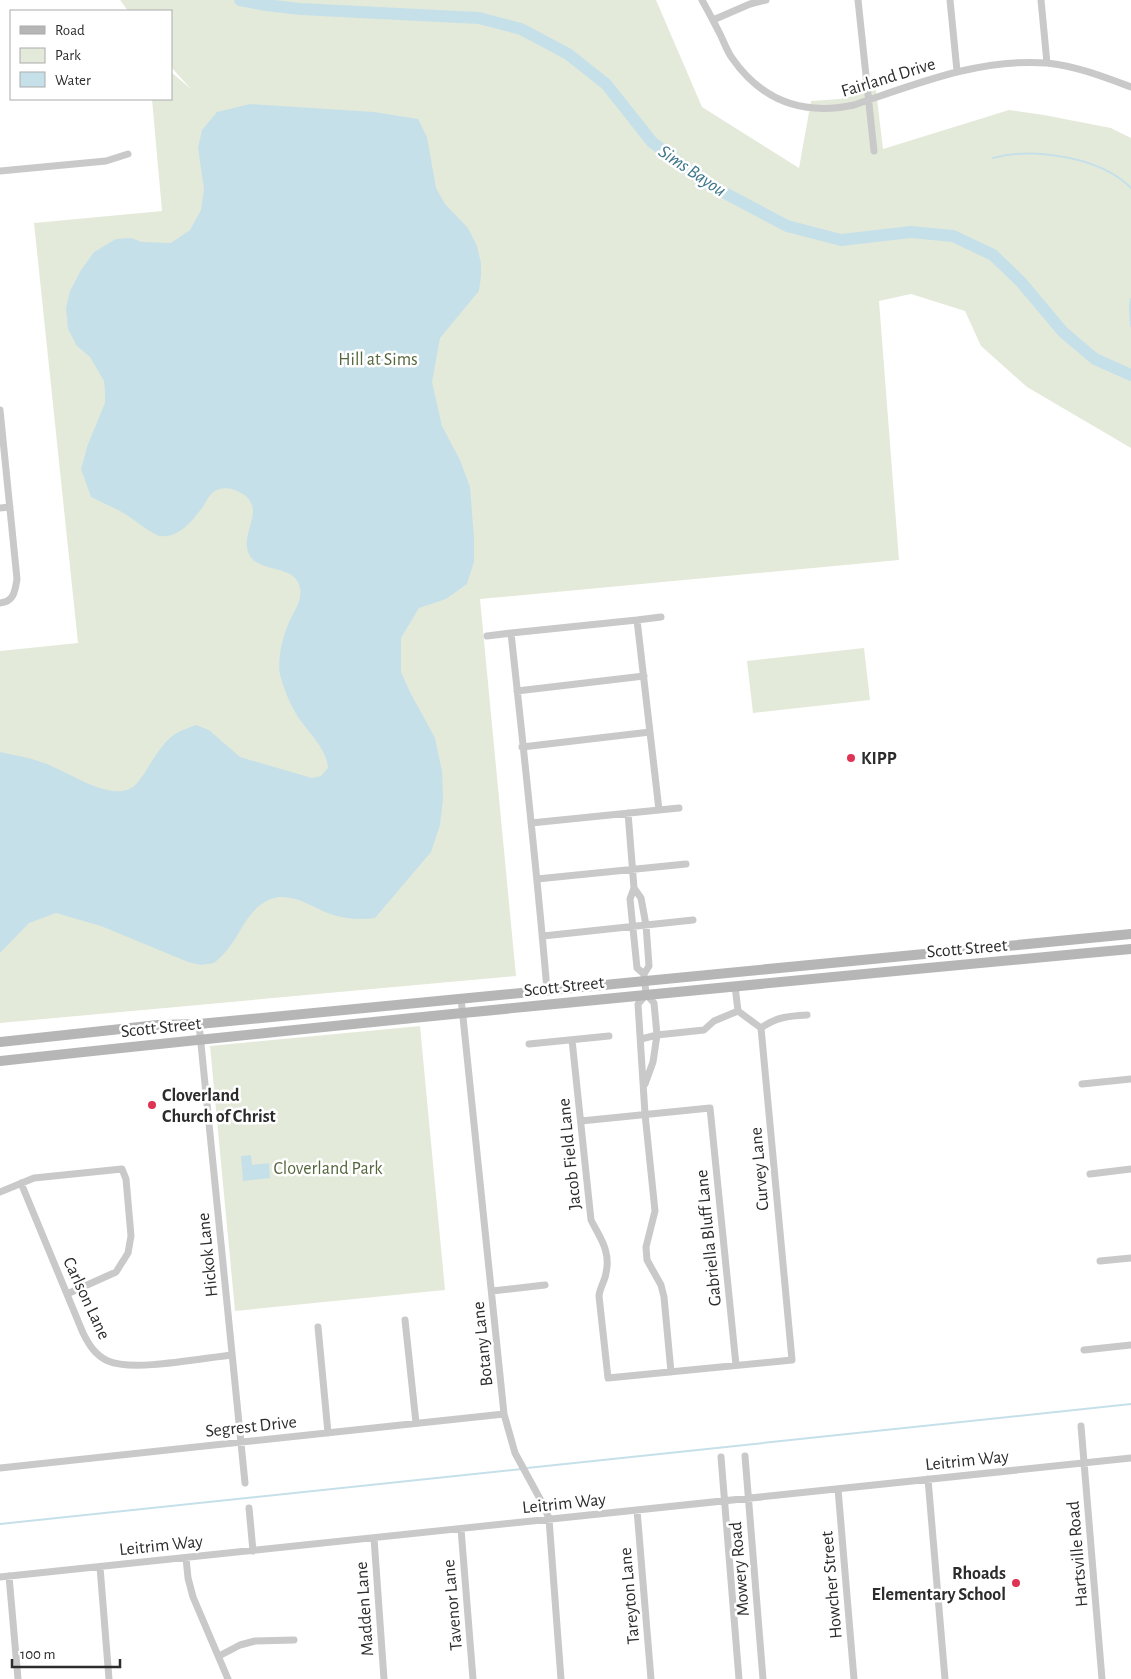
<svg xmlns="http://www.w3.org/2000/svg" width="1131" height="1679" viewBox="0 0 1131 1679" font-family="'Alegreya Sans',sans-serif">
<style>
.green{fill:#e4eada}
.water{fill:#c6e0e9}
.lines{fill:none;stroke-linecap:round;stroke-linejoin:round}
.stream{stroke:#c6e0e9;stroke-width:2}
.river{stroke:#c6e0e9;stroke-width:12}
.minor{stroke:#c9c9c9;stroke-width:7}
.secondary{stroke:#b6b6b6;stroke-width:10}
.poi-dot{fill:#df3353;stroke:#fff;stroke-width:2}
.labels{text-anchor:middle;stroke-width:5;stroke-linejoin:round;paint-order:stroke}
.street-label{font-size:18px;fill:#2c2c2c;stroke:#fff}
.park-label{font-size:18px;fill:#54663c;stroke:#fff}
.poi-label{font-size:18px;font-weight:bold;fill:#2c2c2c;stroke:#fff;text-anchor:start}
.water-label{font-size:19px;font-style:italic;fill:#3e768b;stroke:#fff}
</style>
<rect width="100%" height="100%" fill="#fff"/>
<path class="green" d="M120,0h536l46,107 97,61 12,-67 29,-2 36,-9 7,59 126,-39 35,5 67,13 20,10v310l-104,-61 -46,-41 -16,-35 -54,-17 -32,7 20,259 -419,39 36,377 -516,47v-372l78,-8 -44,-420 128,-12 -10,-112h19v-27l20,17 -20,-22v-56h-43z
M864,648l6,52 -117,13 -6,-52z
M420,1026l25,264 -210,21 -25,-265z"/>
<path class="water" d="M250,104l124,8 44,7 9,18 9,51 9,16 23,24 9,18 4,17v13l-2,15 -39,47 -8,44 10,44 18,34 10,27 4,51v24l-7,22 -21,15 -27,9 -18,30v34l9,20 25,46 7,33 1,29 -3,25 -9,27 -56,66c-16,2 -30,1 -45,-4 -25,-10 -46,-28 -71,-8 -14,12 -20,29 -31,43 -4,5 -9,10 -14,14l-13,2 -13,-3 -87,-36 -45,-13 -27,10 -29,30v-201c13,3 28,5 41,10 25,7 76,47 97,20 12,-15 21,-37 37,-48 6,-4 14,-6 21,-9l13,5 31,27 72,21 9,-2 7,-8c-1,-19 -20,-36 -30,-51 -8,-12 -14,-28 -18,-42 -3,-17 3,-40 10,-55 5,-10 12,-20 10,-32 -5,-25 -42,-14 -51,-34 -11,-21 22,-48 -12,-63 -7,-4 -19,-4 -25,2 -3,3 -6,9 -8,12 -10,14 -25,34 -44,31 -7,-1 -28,-18 -35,-22 -11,-7 -23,-11 -34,-17l-10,-28 7,-25 17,-41v-11l-1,-11 -14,-24 -13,-11 -9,-17 -2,-21 4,-17 11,-21 13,-18 22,-13 15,-1 11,4 29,1 19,-13 11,-20 3,-21 -6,-41 4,-18 15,-18z
M251,1155l1,10 17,-2 1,15 -27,3 -2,-25z"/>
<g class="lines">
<path class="stream" d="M993,158c40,-11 108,-1 138,30
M1131,299l-1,8 1,19
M527,1468l604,-64
M0,1524l522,-55"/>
<path class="river" d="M240,0l26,5 34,4 179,9 42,11 47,25 38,30 46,58 52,40 83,44 54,14 70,-8 42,4 40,19 28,27 42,50 32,27 36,16"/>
<path class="minor" d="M702,0c6,11 12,22 18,34 4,8 7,17 12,24 30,43 71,58 122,47 62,-21 125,-47 193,-42 29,3 57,14 84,24
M858,0l16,151
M950,0l7,71
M1041,0l6,63
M713,20l37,-16 16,-4
M0,171l106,-10 22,-7
M0,410l17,169c-2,12 -3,23 -17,24
M0,508l10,-1
M637,620l24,-3
M487,636l24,-3
M517,691l127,-15
M522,747l128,-15
M659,810l20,-2
M628,813l6,75
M531,823l128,-13 -22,-190 -126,13c13,119 26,238 36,357
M537,879l149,-15
M543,936l150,-16
M644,974l-7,-6 -7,-69 4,-11 7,10 5,27 3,41 -5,8 2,20 8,9 3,32 -4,27 -8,22
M646,995l-8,9 7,110 10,97 -9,36 1,13 14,25 3,12 7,75
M461,998l43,416 11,39 30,55 4,11 12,160
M199,1024l46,459
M761,1028c15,-11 28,-12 46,-13
M641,1039l16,-4 47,-5 10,-9 24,-10
M572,1040l19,180c9,18 20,31 15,53 -1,8 -6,14 -7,23l9,82 184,-18 -31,-332 -23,-17 -3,-25
M529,1044l80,-8
M1082,1084l49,-5
M581,1121l129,-13 26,257
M1090,1174l41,-5
M21,1183l62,150c6,12 12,22 25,28 26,11 94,-3 124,-6
M0,1192l34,-14 88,-9 4,10 5,57 -3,17 -12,19 -49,22
M1100,1261l31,-3
M492,1291l53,-6
M405,1320l11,103
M318,1327l10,106
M1084,1350l47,-5
M1081,1426l21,253
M745,1456l18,223
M721,1457l18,222
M0,1468l504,-54
M928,1479l17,200
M838,1489l16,190
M249,1508l4,43
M637,1510l14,169
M461,1529l12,150
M374,1538l10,141
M186,1558l2,20 5,19 35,82
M100,1567l9,112
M9,1576l9,103
M0,1577l1131,-119
M219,1656l21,-11 15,-4 39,-1"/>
<path class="secondary" d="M0,1042l158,-17 41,-1 932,-90
M0,1061c377,-41 754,-77 1131,-112"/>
</g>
<g class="poi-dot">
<circle cx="851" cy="758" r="5"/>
<circle cx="152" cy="1105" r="5"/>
<circle cx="1016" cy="1583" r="5"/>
</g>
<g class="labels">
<g class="street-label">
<text transform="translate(888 77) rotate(-17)" y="6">Fairland Drive</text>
<text transform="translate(967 948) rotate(-5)" y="6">Scott Street</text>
<text transform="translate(564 986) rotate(-6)" y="6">Scott Street</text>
<text transform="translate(161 1027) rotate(-6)" y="6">Scott Street</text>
<text transform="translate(569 1154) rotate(-96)" y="6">Jacob Field Lane</text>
<text transform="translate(759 1169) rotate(-95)" y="6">Curvey Lane</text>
<text transform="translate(708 1238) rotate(-96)" y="6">Gabriella Bluff Lane</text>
<text transform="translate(207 1255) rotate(-96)" y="6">Hickok Lane</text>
<text transform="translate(87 1298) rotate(65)" y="6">Carlson Lane</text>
<text transform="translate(482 1344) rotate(-96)" y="6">Botany Lane</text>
<text transform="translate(251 1426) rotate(-6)" y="6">Segrest Drive</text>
<text transform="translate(967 1460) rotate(-6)" y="6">Leitrim Way</text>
<text transform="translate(564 1503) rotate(-6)" y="6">Leitrim Way</text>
<text transform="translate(161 1545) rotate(-6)" y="6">Leitrim Way</text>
<text transform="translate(1077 1554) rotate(-95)" y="6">Hartsville Road</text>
<text transform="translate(739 1569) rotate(-95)" y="6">Mowery Road</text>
<text transform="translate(831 1585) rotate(-95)" y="6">Howcher Street</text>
<text transform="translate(629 1596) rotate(-95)" y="6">Tareyton Lane</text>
<text transform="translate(452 1605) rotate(-95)" y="6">Tavenor Lane</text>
<text transform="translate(364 1609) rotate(-94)" y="6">Madden Lane</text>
</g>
<g class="park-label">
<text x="378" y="365">Hill at Sims</text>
<text x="328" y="1174">Cloverland Park</text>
</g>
<g class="poi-label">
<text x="861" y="764">KIPP</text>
<text x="162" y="1101">Cloverland<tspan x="162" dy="21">Church of Christ</tspan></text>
<text x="1006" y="1579" text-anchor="end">Rhoads<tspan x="1006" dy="21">Elementary School</tspan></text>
</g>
<g class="water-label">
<text transform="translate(693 170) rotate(34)" y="7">Sims Bayou</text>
</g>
</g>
<rect x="10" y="10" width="162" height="90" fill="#ffffff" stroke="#ababab"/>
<rect x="20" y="26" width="25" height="8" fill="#b6b6b6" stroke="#ababab"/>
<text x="55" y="35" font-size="15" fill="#2c2c2c">Road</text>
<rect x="20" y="48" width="25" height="15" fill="#e4eada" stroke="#ababab"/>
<text x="55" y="60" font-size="15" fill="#2c2c2c">Park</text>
<rect x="20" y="72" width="25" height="15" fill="#c6e0e9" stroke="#ababab"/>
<text x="55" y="85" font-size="15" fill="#2c2c2c">Water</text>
<path d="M12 1659v8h108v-8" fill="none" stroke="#2c2c2c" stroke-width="2.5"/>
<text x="20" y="1659" font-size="15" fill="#2c2c2c" stroke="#ffffff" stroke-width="4" paint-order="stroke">100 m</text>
</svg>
